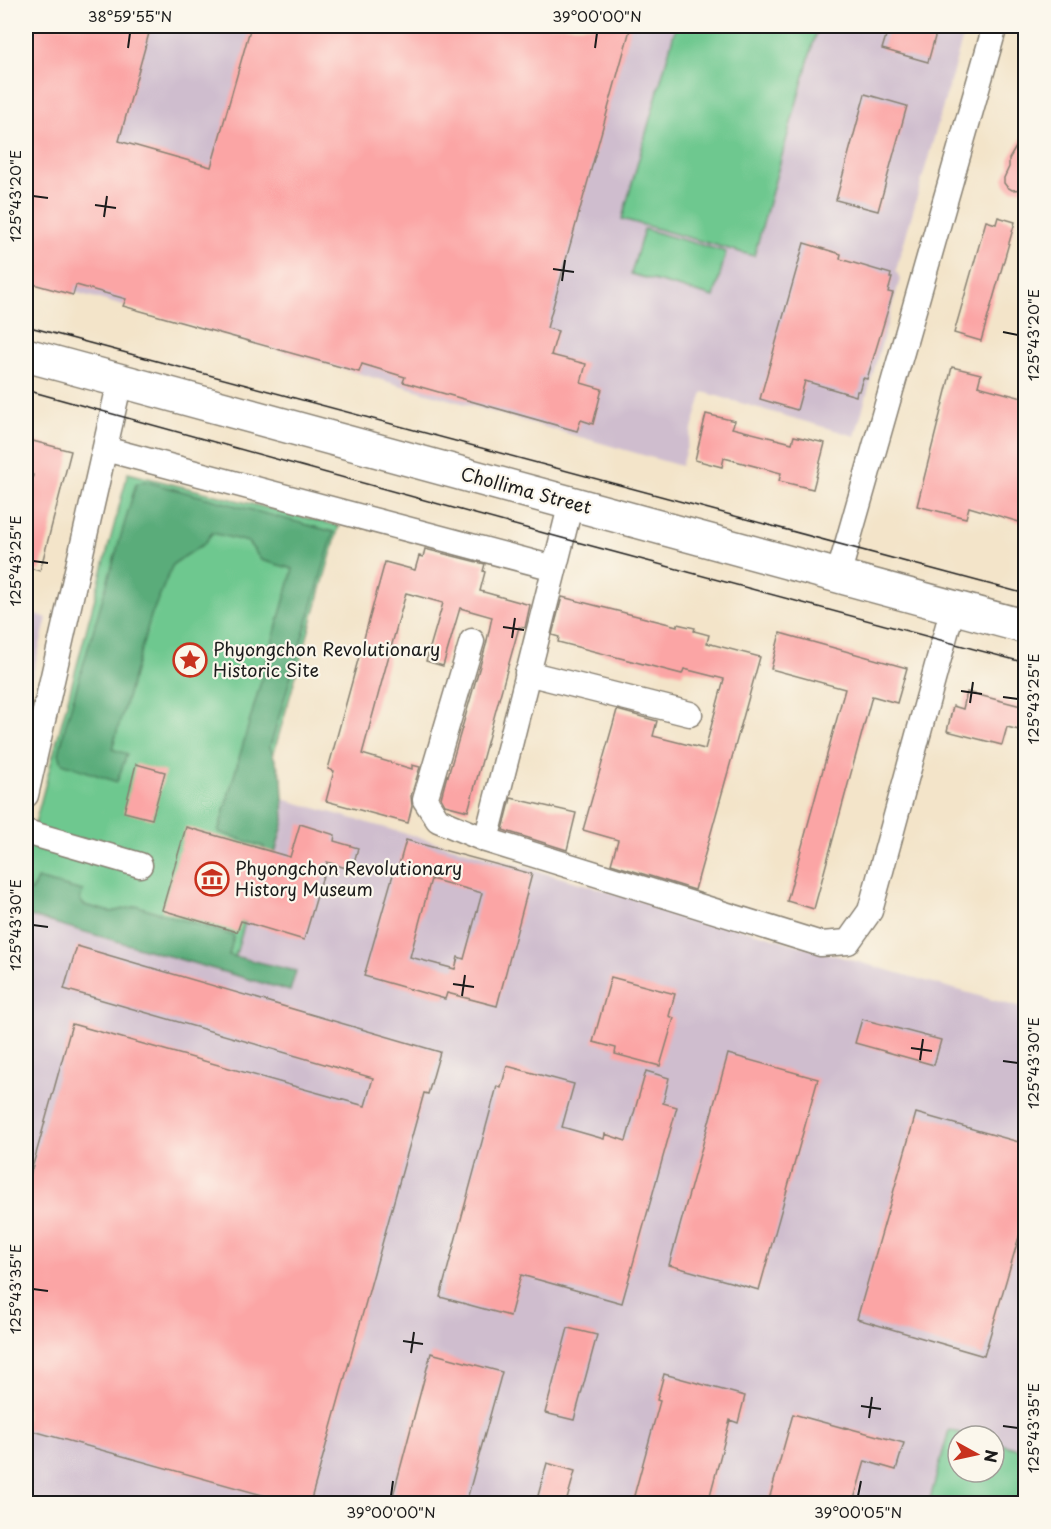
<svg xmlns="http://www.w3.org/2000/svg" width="1051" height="1529" viewBox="0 0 1051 1529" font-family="'Playpen Sans',sans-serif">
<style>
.industrial{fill:#cfbdce;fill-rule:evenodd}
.green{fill:#6ec88f;stroke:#457256;stroke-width:1.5}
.forest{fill:#5aac7a;stroke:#3b644b;stroke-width:1.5}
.building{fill:#fba5a5;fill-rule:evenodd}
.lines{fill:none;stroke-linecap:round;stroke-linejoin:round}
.minor-casing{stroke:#888072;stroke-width:27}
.highway-casing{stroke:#888072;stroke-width:36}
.minor{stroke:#fff;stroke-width:24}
.highway{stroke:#fff;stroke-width:33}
.tram{stroke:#1c1c1c;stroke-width:1.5}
.ticks{fill:none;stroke:#1c1c1c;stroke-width:2}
.labels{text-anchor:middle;stroke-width:4.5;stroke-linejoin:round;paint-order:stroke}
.street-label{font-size:18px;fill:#1c1c1c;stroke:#fbf7ec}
.poi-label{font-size:18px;fill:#1c1c1c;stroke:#fbf7ec;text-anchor:start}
.neatline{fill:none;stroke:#1c1c1c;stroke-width:2}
.ticks-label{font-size:15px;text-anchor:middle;fill:#1c1c1c}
</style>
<rect width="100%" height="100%" fill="#fbf7ec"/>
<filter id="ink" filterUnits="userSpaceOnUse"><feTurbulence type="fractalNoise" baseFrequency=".0167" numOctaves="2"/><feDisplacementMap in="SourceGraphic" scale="12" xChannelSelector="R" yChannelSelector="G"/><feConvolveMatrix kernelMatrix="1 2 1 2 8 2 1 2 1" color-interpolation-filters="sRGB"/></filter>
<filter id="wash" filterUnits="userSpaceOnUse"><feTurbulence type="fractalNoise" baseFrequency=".008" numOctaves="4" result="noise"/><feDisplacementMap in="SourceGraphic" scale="24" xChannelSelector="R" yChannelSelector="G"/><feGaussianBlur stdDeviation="1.35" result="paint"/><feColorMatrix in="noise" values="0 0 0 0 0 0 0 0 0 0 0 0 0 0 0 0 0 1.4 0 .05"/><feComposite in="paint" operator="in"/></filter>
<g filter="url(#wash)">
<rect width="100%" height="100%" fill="#f3e4c9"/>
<path class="industrial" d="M26,26h940l-70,244 4,9 -45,157 -152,-44 -22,74 -655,-188z
M26,611l21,7 -21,82z
M262,793l763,216v494h-999v-594zM958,1436h36v36h-36z"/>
<path class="green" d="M676,26h142l-64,230 -132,-37z
M644,229l82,23 -12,45 -83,-23z
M128,473l211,53 -77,267 6,50 -35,121 -207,-55v-63h3z
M949,1430l23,6h-14v36h36v-30l31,9v52h-96z"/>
<path class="forest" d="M144,481l190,51 -64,215 12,31 2,43 -29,103 -13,-3 22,-74 -46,-15 75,-263 -32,-9 -13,-18 -36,-9 -8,11 -31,20 -22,52 -39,133 15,5 -10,28 -55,-19 -3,-9 6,-27 71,-243z
M37,879l46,12 -3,9 4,5 27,7 27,-6 96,30 -5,19 67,16 -6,20 -264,-76v-26l6,2z"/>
<g id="blocks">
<path class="building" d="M26,26h125l-32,115 92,26 40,-141h380l-84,302 11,3 -7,24 35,9 -5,19 21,6 -9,35 -12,-4 -4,11 -174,-49 2,-5 -43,-13 -3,8 -236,-66 3,-7 -50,-14 -3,10 -47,-13z
M889,26h49l-10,36 -46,-13z
M865,94l42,12 -29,105 -42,-11z
M1026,130v59l-14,1 -5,-3 -3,-4v-5l5,-11v-8z
M998,217l17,5 -34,119 -27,-8 32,-112 10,3z
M804,243l37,11 -1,5 51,15 -1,4h2l-4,14 5,1 -26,86 -4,-1 -4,13h-2l-1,5 -51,-15 -8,29 -37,-11z
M952,367l29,7 -3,12 48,13v125l-57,-17 -3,11 -49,-12z
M706,414l29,7 -3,7 60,15 2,-7 31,7 -12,46 -34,-8 2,-8 -57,-15 -2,9 -27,-7z
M29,440l42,11 -31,120 -14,-4v-65l7,-27 -7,-2v-19z
M425,549l60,15 -2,7 2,1 -5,19 50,14 -5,23 -6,-1 -51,184 -23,-6 -4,-7 6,-23 1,1 38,-131 6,-28 -32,-9 -17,58 -17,-5 17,-58 -37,-10 -44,161 50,15v-4l8,2 -9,29 1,10 -4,17 -82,-22 8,-30 -6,-2 57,-207 30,8 4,-14 4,1z
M562,597l115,29v-2l18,4 -1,3 15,4 -2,8 53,14 -65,233 -84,-26 7,-24 -35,-10 34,-120 40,11 -4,15 52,13 19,-70 -40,-10 -2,5 -124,-32 1,-5 -7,-2z
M780,633l127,35 -10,35 -25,-7 -58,213 -27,-8 58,-212 -74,-20z
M967,692l58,15 -6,23 -12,-3 -5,18 -55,-14 6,-25 10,3z
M136,764l29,8 -13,47 -28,-7z
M511,798l65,15 -9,37 -64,-20z
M300,824l35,11 -1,6 24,7 -6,22 -25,-8 -23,78 -63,-19 -4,11 -75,-22 24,-83 104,30z
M406,840l126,34 -35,132 -50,-13 -2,6 -81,-23 30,-105 3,1zM431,879l51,14 -18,66 -6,-2 -3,12 -45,-12z
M77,946l363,106 -12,42 -4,-1 -114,410h-19l-265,-74v-239l46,-166 293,82 8,-28 -309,-89z
M611,977l64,17 -6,22 5,2 -14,48 -45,-12 1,-6 -23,-6z
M862,1019l79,21 -7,25 -79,-22z
M728,1054l90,25 -59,211 -90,-25z
M507,1066l67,18 -12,43 42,12 1,-5 21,7 20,-70 23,7 -6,25 14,4 -55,196 -101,-28 -11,41 -70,-19 57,-211 4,2z
M916,1113l110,31v69l-42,143 -127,-37z
M568,1328l29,7 -23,85 -29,-7z
M431,1353l71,19 -36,131h-75z
M664,1374l81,22 -7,27 -8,-3 -22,83h-76l28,-102 -3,-1z
M793,1414l51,14v-1l60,16 -8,27 -31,-9 -12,42h-85z
M547,1463l28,8 -9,32h-30z"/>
</g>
</g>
<g filter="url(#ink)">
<use href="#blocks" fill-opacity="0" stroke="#888072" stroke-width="1.5"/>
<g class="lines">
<defs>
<path id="minor" d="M105,449l449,119
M838,576l157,-550
M472,641l-47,159 13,20 48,20 335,104 27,-2 22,-31 83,-304
M527,673l163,41
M26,795l94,-414
M26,832l114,33
M486,840l85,-337"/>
<path id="highway" d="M26,355l1000,272"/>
</defs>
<use href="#minor" class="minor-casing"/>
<use href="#highway" class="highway-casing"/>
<use href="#minor" class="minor"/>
<use href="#highway" class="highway"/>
<path class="tram" d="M26,326l1000,268
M26,390l536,148 464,125"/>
</g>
</g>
<path class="ticks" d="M128,48l2,-15M595,48l2,-15M33,196l15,2M95,205l21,3M104,217l3,-21M553,269l21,3M562,281l3,-21M1003,332l15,3M33,561l15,2M503,627l21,3M512,638l3,-20M961,691l21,3M1003,697l15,2M970,703l3,-21M33,925l15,2M453,984l21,3M462,996l3,-21M911,1048l21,3M920,1060l3,-21M1003,1061l15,2M33,1289l15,2M403,1341l20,3M411,1353l3,-21M861,1406l20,3M869,1418l3,-21M1003,1426l15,2M391,1496l2,-15M858,1496l3,-15"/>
<defs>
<symbol id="sight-ring" viewBox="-11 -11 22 22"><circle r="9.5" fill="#fbf7ec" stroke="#c8321e" stroke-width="1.5"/><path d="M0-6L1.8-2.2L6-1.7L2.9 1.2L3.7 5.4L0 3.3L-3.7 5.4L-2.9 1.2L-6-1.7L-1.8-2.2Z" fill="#c8321e"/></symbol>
<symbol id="museum-ring" viewBox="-11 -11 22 22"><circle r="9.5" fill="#fbf7ec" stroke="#c8321e" stroke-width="1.5"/><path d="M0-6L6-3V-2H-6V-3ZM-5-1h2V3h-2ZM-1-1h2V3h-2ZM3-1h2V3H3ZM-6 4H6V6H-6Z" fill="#c8321e"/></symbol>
</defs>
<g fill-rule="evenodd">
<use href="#sight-ring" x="171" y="641" width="38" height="38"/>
<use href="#museum-ring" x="193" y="860" width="38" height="38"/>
</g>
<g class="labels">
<g class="street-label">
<text transform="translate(526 491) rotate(15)" y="6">Chollima Street</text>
</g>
<g class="poi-label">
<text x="213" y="656">Phyongchon Revolutionary<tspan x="213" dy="21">Historic Site</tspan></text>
<text x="235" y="875">Phyongchon Revolutionary<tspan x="235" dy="21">History Museum</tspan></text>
</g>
</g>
<rect width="1051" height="1529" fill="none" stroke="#fbf7ec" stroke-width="66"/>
<g transform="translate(976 1454) rotate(98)"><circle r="28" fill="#fbf7ec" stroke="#a29f99" stroke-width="1.5"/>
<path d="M0-4.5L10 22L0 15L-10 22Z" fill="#c8321e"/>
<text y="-9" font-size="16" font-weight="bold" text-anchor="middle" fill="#1c1c1c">N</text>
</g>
<rect x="33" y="33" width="985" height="1463" class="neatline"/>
<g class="ticks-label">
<text x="130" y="22">38°59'55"N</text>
<text x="597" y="22">39°00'00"N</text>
<text transform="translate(16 196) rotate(-90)" y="5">125°43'20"E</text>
<text transform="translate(1034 335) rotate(-90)" y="5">125°43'20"E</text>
<text transform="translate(16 561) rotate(-90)" y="5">125°43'25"E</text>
<text transform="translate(1034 699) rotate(-90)" y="5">125°43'25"E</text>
<text transform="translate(16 925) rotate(-90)" y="5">125°43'30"E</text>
<text transform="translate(1034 1063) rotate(-90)" y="5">125°43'30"E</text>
<text transform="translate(16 1289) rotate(-90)" y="5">125°43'35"E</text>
<text transform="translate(1034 1428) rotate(-90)" y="5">125°43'35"E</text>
<text x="391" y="1518">39°00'00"N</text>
<text x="858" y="1518">39°00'05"N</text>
</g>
</svg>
